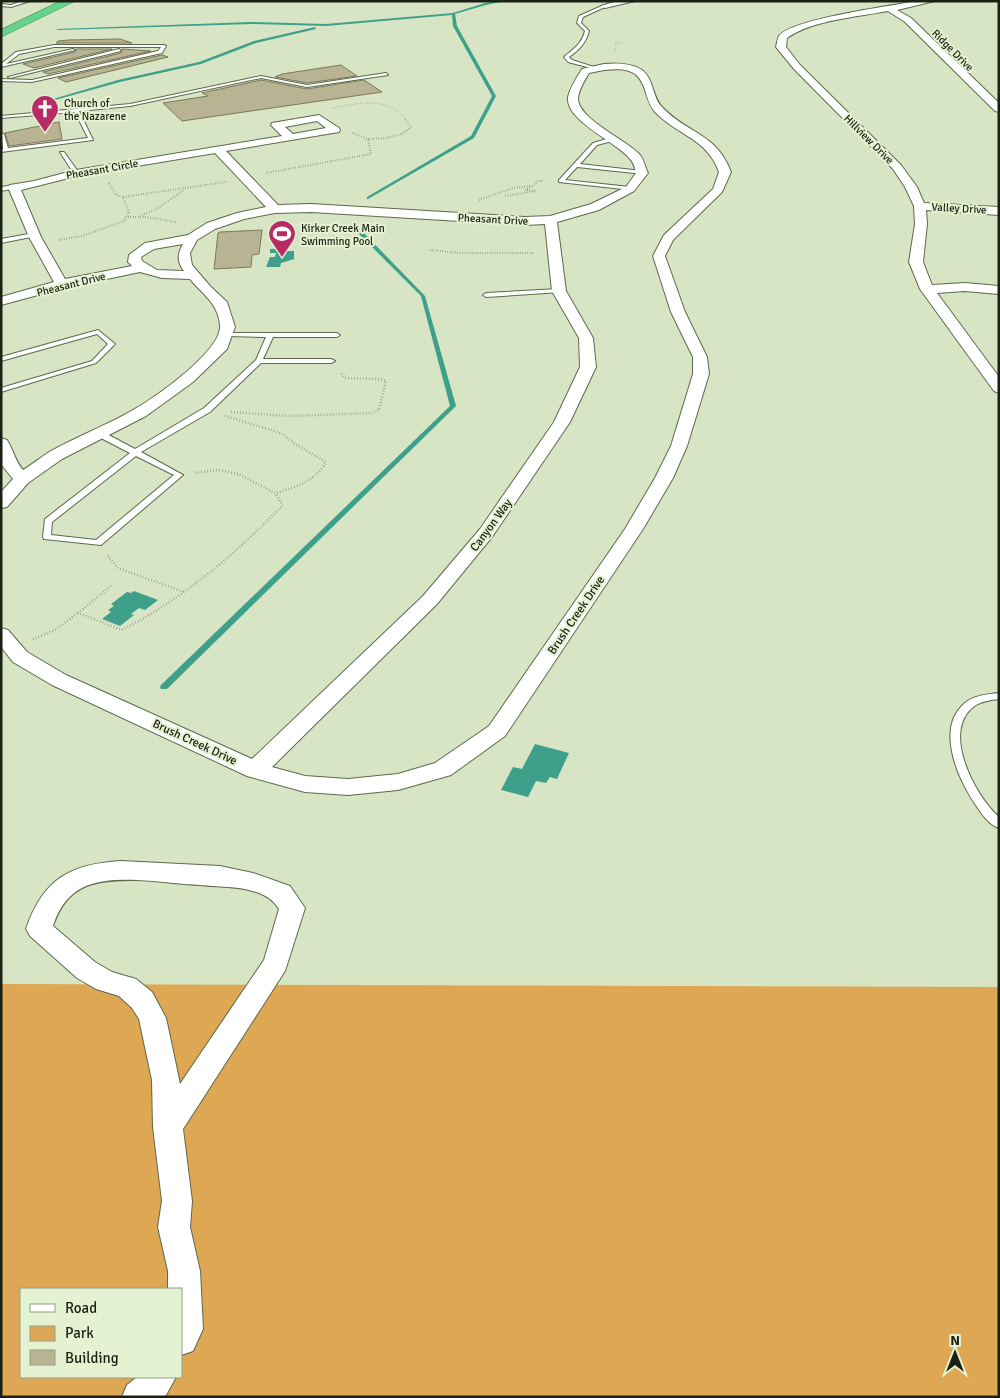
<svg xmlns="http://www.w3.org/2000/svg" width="1000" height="1398" viewBox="0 0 1000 1398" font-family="Signika,sans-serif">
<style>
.green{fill:#dda754;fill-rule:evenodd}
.water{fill:#3e9f8a}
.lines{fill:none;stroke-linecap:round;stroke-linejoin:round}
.stream{fill:#3e9f8a;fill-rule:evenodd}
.building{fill:#b8b392;stroke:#7c7758}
.service-casing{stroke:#5d694c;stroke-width:2}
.minor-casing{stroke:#5d694c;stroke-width:2}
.trunk-casing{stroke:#338d4f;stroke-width:1}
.path-far2{stroke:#707a64;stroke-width:1;stroke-dasharray:0.5 2;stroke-linecap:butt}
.path-far1{stroke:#707a64;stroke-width:2;stroke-dasharray:0.5 2;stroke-linecap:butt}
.path{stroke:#707a64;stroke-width:2.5;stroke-dasharray:0.5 2.5;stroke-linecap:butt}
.service{fill:#fff;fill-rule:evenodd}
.minor{fill:#fff;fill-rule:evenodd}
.trunk{fill:#66d38c;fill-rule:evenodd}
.labels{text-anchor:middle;stroke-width:4;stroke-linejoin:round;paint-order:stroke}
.far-street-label{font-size:11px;fill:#1b2014;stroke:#e4f2d1}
.far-poi-label{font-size:11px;fill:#1b2014;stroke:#e4f2d1;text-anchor:start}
.street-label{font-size:12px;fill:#1b2014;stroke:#e4f2d1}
</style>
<rect width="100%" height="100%" fill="#d7e5c4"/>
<path class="green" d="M1,984l998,3v410h-998zM21,1289h160v88h-160z"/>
<path class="water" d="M287,248v3h7v8l-13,4 -1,4h-14l4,-10h5l1,-4h-6v-4z
M127,592l4,1 3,-2 24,9 -13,10 -6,-2 -8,6 3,1 -14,11 -18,-7 9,-7 -3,-2 6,-4 -3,-2z
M535,744l34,9 -12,26 -7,-2 -4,6 -10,-2 -8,16 -27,-7 12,-23 9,2z"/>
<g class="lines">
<path class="stream" d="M497,1h8l-19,4 -31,9 2,12 39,70 -22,42 -106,61h-1v-2l104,-61 21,-40 -39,-70 -1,-11 -126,11 -74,-2 -194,6 -2,-1 196,-7 74,2 127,-11 32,-10z
M315,27l1,2 -60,14 -55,21 -81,18 -65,18 -2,-1 65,-19 81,-18 55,-21z
M351,224h4l70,72 31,110 -289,283h-6l-1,-2 1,-2 289,-279 -29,-110 -70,-70z"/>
</g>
<path class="building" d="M120,39l12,4h-76l2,-2 11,-1z
M76,49h36l-78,19 -11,-4 52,-12z
M122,49l29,2 -103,23 -5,-2 78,-19z
M162,55l6,2 -102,25 -8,-4z
M341,65l16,11 -50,7 -32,-6 7,-3z
M261,80l46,9 57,-9 18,12 -200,29 -19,-18 45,-7 -6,-3z
M59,122l3,17 -53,7 -4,-13z
M262,230l-3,24 -7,1 -1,12 -37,2 4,-36 2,-1z"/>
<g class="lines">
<defs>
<path id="service" d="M23,1h7l-19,6 -10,-1v-2l10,1z
M604,5l3,1 -24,11 -2,6 8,8c-3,12 -10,19 -20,26l3,3 25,8 -2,1 -27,-7 -4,-5c9,-8 18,-13 21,-26l-8,-8 2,-7z
M54,45h110l2,1 -4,7 -130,29 -31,-1v-2l31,1 126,-29 3,-4h-107l-35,7 -13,10 67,-15 2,1 -74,17v-3l15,-12z
M119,49l2,2 -111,27 -2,-1z
M386,73l2,2 -81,12 -46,-9 -131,28 -51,5 14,29 -92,12v-2l2,-1 -2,-16 3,1 4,14 80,-10 -13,-26 -74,6v-2l129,-12 131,-28 46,9z
M614,137l2,3 -19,5 -17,19 62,7 3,2 -1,1 -67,-7 -12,13 65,7 2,1v2l-73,-8v-2l34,-37z
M60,152h4l15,21 -1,1h-4z
M14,185l3,2 -1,1 -15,3v-4z
M34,233l3,2 -1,1 -35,7v-4z
M559,289l2,1v2l-75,5 -3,-2 3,-2z
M98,330l17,14 -19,19 -95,29v-4l91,-27 16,-17 -11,-10 -96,27v-4z
M225,333h112l3,2 -3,2h-64l-10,22h68l4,2 -4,2h-70l-51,49 -69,40 42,23 -82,70 -57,-6 -1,-2 2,-18 85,-66 -33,-17v-4h6l32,17 69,-41 52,-48 10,-23 -39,-1 -3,-2zM136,456l38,19 -78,65 -45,-5 1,-13z
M999,693v6c-8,1 -16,2 -23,6 -37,24 -1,91 23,112v11c-11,-3 -20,-18 -26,-27 -17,-27 -39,-78 -4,-101 9,-5 20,-6 30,-7z"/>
<path id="minor" d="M617,1h18l-30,7 -4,-2z
M916,1h19l-38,9 14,8 88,85v9l-4,-1 -90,-89 -17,-11c-31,6 -76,9 -101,27l-1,9 14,18 101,100 16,22 7,16 75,4v8l-73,-5 1,14 -4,38 9,23 33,-2 34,3v8l-34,-3 -28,2 62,84v16l-5,-2 -74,-102 -11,-27 6,-38 -1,-18 -9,-19 -12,-18 -99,-100 -18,-22c1,-3 1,-8 3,-11 12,-17 113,-30 137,-35z
M604,64c13,-1 27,-1 38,6 12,9 10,27 20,37 25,27 54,25 69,65l-9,20 -49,48 -8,16 20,56 22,45 2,17 -22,72 -14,32 -30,51 -138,207 -54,39 -53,15 -50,5 -43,-3 -58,-16 -195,-91 -39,-23 -12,-15v-19l7,2 19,22 39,23 186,84 171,-163 57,-67 74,-107 26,-55 -1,-29 -27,-47 -7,-67 -20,1 -214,-13 -36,1 -31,6 -29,10 -18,11 -7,13 2,12 18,21 17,16 8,25 -8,22 -34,33 -47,34 -84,43 -34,24 -21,24 -6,1v-16l12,-13 -12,-15v-26l6,2c6,9 8,21 16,30 10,-6 19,-14 28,-19 27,-15 56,-26 82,-41 21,-11 90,-60 87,-85 -2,-22 -17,-30 -30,-46l-28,-1 -22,-6 -76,16 -63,17v-8l53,-15 -25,-45 -21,-50 2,-2 24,-4 42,-11 206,-34 -11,-11 1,-2 47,-8 20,13 1,2 -1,2 -113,19 52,54 33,-1 214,13 25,-1 41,-12 35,-17 10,-14c-1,-5 -2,-10 -6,-14 -13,-17 -65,-38 -62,-62 2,-9 9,-20 14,-28zM604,70c11,-1 22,-2 31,4 12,9 10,27 20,38 23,24 52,26 64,60l-6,17 -49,46 -11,21 18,56 22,45v17l-22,72 -16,32 -30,51 -136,197 -54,37 -37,11 -50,5 -43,-3 -33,-9 165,-163 55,-67 78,-115 26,-55 -3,-29 -27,-47 -9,-69 42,-12 35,-19 14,-18c-3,-6 -4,-13 -8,-18 -13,-15 -63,-36 -62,-57 1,-9 7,-18 11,-25zM317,121l9,7 -33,6 -8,-7zM215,153l51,54 -29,6 -30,10 -19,12 -43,8 -16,12 -1,7 4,4 -67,13 -24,-42 -20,-47 56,-14zM183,244c-6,10 -6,18 1,27l-27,-1 -15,-9 -1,-4 13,-8z
M121,861l99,5 33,7 37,13 15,22 -20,63 -102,158 9,72 -2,26 10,44 3,58 -10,22 -12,4v-66h-13v-18l-10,-44 4,-26 -9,-74 -1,-47 -13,-61 -7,-11 -13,-12 -23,-7 -19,-11 -47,-42 -4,-7c17,-50 44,-65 95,-68zM137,880c21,1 42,4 63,5 24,3 64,-1 79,24l-15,51 -84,124 -14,-66 -14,-26 -16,-13 -24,-7 -17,-10 -42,-36c14,-43 44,-47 84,-46z
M137,1377h39l-11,20h-43l5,-12z"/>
<path id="trunk" d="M61,1h14l-74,36v-7z"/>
</defs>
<use href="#service" class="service-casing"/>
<use href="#minor" class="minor-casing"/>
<use href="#trunk" class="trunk-casing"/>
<path class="path-far2" d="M615,51l1,-8h7
M333,108c25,-5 54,-12 72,11"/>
<path class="path-far1" d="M352,133l16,6 18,-1 16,-4 9,-7 -7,-9
M266,173l105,-19 -3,-15
M109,183l7,12 7,2
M505,196l31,-5 -11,-1 5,-2
M479,200l34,-12 19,-2 6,-5h7
M142,215l13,-5 29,-20
M128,217h18l30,5
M59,240l23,-4 42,-15 5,-9 -6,-15 103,-15
M430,250l30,3h74"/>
<path class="path" d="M231,412l58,4 83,-3 7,-3 7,-29 -6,-2 -35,-1 -5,-6
M225,416l56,17 14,11 31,18c-11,19 -31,26 -51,31
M108,556l10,12 66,24
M111,586l-33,27 44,17c62,-32 112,-75 161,-125l-8,-12 -37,-19 -19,-4 -25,3
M33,639l22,-9 23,-17"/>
<use href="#service" class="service"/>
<use href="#minor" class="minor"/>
<use href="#trunk" class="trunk"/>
</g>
<defs>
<symbol id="church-pin" viewBox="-11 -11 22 30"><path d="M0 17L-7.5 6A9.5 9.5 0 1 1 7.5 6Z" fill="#b72c66" stroke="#e4f2d1"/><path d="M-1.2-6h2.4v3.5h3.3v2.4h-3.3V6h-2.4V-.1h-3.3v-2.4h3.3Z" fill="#fff"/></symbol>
<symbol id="stadium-pin" viewBox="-11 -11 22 30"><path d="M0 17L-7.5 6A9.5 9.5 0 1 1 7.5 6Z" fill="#b72c66" stroke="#e4f2d1"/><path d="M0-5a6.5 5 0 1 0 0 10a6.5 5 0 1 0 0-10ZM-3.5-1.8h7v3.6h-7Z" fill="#fff"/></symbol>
</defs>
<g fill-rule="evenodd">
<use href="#church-pin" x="29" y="93" width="32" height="43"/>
<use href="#stadium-pin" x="266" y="218" width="32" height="43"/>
</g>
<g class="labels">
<g class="far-street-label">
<text transform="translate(953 50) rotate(45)" y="4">Ridge Drive</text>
<text transform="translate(869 139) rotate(45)" y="4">Hillview Drive</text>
<text transform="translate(102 169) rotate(-10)" y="4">Pheasant Circle</text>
<text transform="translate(959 208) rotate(3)" y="4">Valley Drive</text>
<text transform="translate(493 219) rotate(3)" y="4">Pheasant Drive</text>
<text transform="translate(71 284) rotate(-14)" y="4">Pheasant Drive</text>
</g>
<g class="far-poi-label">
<text x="64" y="107">Church of<tspan x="64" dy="13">the Nazarene</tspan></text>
<text x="301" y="232">Kirker Creek Main<tspan x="301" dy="13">Swimming Pool</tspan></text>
</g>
<g class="street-label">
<text transform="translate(491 525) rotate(-54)" y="4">Canyon Way</text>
<text transform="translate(576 615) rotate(-56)" y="4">Brush Creek Drive</text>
<text transform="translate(195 742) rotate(25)" y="4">Brush Creek Drive</text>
</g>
</g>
<rect width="1000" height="1398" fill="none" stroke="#1b2014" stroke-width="5"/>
<rect x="20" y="1288" width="162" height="90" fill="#e4f2d1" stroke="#949e85"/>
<rect x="30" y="1304" width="25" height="8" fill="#ffffff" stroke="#949e85"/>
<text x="65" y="1313" font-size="15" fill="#1b2014">Road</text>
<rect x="30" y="1326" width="25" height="15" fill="#dda754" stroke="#949e85"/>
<text x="65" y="1338" font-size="15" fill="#1b2014">Park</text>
<rect x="30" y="1350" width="25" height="15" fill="#b8b392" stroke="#949e85"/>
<text x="65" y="1363" font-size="15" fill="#1b2014">Building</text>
<g transform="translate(955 1353)" stroke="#e4f2d1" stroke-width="4" paint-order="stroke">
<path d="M0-4L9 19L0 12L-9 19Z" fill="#1b2014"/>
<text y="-8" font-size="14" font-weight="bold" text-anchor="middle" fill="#1b2014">N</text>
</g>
</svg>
